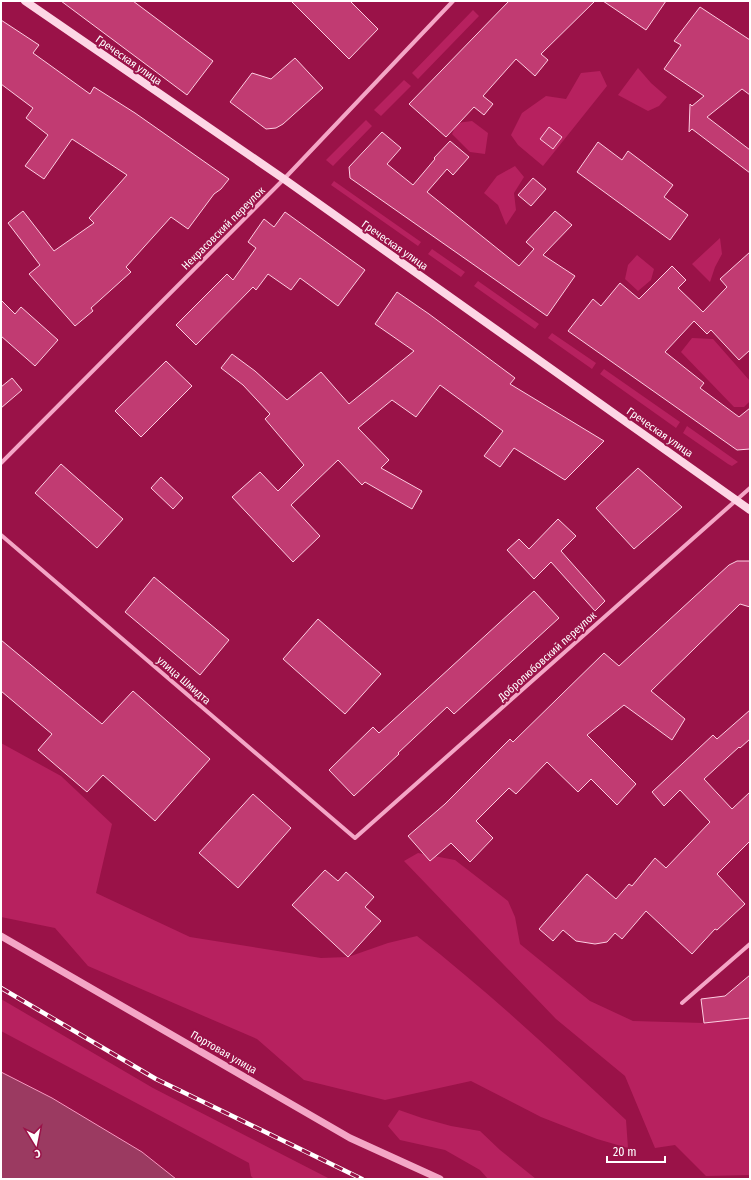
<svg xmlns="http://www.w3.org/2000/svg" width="751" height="1180" viewBox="0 0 751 1180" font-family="'Fira Sans Condensed',sans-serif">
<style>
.green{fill:#b7215f}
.water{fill:#9b3a61;stroke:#f798c0}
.building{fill:#c13b72;stroke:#fdcee2}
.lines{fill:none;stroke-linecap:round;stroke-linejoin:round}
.minor{stroke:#f4a6c6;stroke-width:4}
.tertiary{stroke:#f4a6c6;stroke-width:7}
.secondary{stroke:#fdd6e5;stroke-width:8}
.rail-casing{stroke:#fff;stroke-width:4.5}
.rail{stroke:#9a1248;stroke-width:3;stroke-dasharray:9;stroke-linecap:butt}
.labels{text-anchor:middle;stroke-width:4;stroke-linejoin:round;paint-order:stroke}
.street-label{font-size:11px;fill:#fff;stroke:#9a1248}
</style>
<rect width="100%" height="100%" fill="#9a1248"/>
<path class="green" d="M473,10l6,6 -61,63 -6,-6z
M638,68l13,15 16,14 -8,9 -11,5 -30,-16z
M600,71l7,15 -64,80 -25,-21 -7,-10 11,-22 24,-17 20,3 15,-26z
M404,80l7,6 -30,30 -7,-6z
M366,120l6,6 -39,40 -7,-6z
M472,121l16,12 -3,21 -15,-2 -18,-18 5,-11z
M515,166l9,11 -10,16 2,17 -10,15 -8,-20 -14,-12 13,-17z
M334,181l87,61 -3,4 -87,-61z
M720,238l2,16 -7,13 -5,15 -18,-18z
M432,249l33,23 -4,5 -33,-23z
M637,255l17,14 -3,11 -13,11 -13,-12 3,-14z
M478,281l61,43 -4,5 -61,-43z
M552,333l44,30 -4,6 -44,-31z
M692,338l21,1 37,42v20l-6,6h-10l-53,-55z
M604,369l76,53 -4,6 -76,-54z
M687,426l51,36 -6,4 -4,-2 -45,-31z
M1,743l60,33 51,48 -16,69 94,44 131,21 27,-1 40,-14 29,-7c73,57 141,121 209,184l2,28 -31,-9 -56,-22 -70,-36 -86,19 -81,-20 -47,-41 -169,-73 -33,-38 -54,-11z
M418,853l37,7 53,41 7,16 5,27 70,57 43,20 71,2 27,-3 -2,-20 17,19 4,-4v160l-44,1 -31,-31 -20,3 -30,-72 -69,-57 -152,-158z
M1,999l152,89 177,91h-76l-3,-3 -2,-13 -248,-132z
M399,1110l23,8 29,8 29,5 20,19 36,29h-48l-8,-9 -35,-20 -45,-10 -12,-14z"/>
<path class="water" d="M1,1072l51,26 90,54 34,27h-175z"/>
<path class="building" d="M61,1h72l80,60 -26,34z
M291,1h59l28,28 -29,30z
M509,1h86l-54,53 7,6 -13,16 -19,-17 -33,37 10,8 -9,11 -10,-8 -28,30 -37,-33z
M603,1h63l-20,29z
M700,7l50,33v55l-8,-6 -35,28 43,33v23l-58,-44 -3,3 1,-28 2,2 12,-10 -40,-27 17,-24 -7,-4z
M1,20l38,25 -6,8 57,41 4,-7 41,26 94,66 -8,10 -7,5 -26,35 -17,-12 -45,50 5,5 -40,36 2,3 -18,15 -46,-52 11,-9 -32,-42 15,-12 31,40 40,-28 -5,-5 38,-43 -55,-36 -28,40 -19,-13 23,-31 -22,-17 7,-10 -32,-24z
M295,58l28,30 -40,36 -7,4 -10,1 -36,-27 22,-29 19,6z
M549,127l13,10 -9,12 -13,-10z
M382,132l19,16 -14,16 26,21 22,-26 -1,-1 16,-17 19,16 -16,18 -6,-6 -20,23 92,74 15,-17 -8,-7 29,-31 17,14 -29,30 32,21 -28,40 -197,-138 -1,-11z
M598,142l24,18 6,-9 45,34 -9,12 24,18 -18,25 -93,-68z
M533,178l13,11 -15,17 -13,-11z
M285,212l80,58 -27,36 -38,-28 -9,12 -23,-16 -12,16 -3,-3 -57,58 -20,-20 51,-51 6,6 23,-32 -8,-6 16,-23 10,8z
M750,252v98l-11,10 -28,-30 -4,4 -13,-13 -29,31 39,31 -4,5 39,29 11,-9v41l-13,1 -169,-119 25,-32 8,7 19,-23 19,16 33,-33 14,14 -8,8 25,24 24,-25 -7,-8z
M397,292l32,22 86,64 -5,6 94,57 -39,39 -51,-32 -14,19 -16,-11 19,-25 -63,-46 -24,32 -24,-17 -34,28 31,32 -8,8 41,23 -10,18 -47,-27 -3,3 -24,-25 -47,45 29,31 -27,26 -61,-65 28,-25 18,19 26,-26 -39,-46 5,-5 -27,-29 -22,-17 11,-14 23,17 32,29 34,-28 28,32 65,-53 -39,-27z
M1,300l14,14 6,-7 37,33 -23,26 -34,-30z
M166,361l26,25 -51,51 -26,-26z
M12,378l10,12 -21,18v-21z
M61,464l62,55 -26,29 -62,-55z
M638,468l44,39 -48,42 -38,-41z
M161,477l22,21 -10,11 -22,-21z
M558,519l18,17 -15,15 44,50 -10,10 -44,-49 -17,17 -27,-29 12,-11 10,10z
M737,561h13v46l-10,-3 -89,87 34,28 -13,21 -48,-35 -37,30 49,49 -19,21 -26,-26 -13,13 -31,-30 -31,32 -7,-6 -33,33 17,17 -23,24 -19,-19 -21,18 -22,-25 37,-32 65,-65 3,3 91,-89 15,13 110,-101z
M154,577l75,63 -29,35 -75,-63z
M534,591l25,27 -105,96 -7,-7 -49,46 1,1 -45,42 -25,-26 44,-43 6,6z
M318,619l63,55 -36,40 -62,-55z
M1,640l101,84 31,-33 77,68 -55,62 -52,-46 -16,17 -49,-42 14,-16 -51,-43z
M750,710v29l-10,9 -1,-1 -35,32 28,30 18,-17v49l-33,33 28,30 -28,26 -2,-1 -23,25 -46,-43 -24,28 -7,-6 -8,9 -12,2 -19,-3 -13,-11 -10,11 -14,-12 48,-55 29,25 13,-15 3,2 23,-28 11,10 44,-46 -30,-32 -16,16 -12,-14 61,-57 4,4z
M253,794l38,34 -53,60 -39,-35z
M325,870l13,11 8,-9 28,25 -9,10 16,14 -33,36 -56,-52z
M750,975v43l-46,5 -3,-24 24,-3z"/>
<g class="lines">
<path class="minor" d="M1,463l283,-284 169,-178
M1,535l354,303 395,-350
M682,1003l68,-59"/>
<path class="tertiary" d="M1,936l349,202 90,41"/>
<path class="secondary" d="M25,1l259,178 466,331"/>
<defs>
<path id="rail" d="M1,988l155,91 206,100"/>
</defs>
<use href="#rail" class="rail-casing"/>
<use href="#rail" class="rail"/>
</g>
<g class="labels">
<g class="street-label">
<text transform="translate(129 60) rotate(35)" y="4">Греческая улица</text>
<text transform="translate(223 228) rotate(-45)" y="4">Некрасовский переулок</text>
<text transform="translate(395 245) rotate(35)" y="4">Греческая улица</text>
<text transform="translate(660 432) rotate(35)" y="4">Греческая улица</text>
<text transform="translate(547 656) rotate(-42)" y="4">Добролюбовский переулок</text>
<text transform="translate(184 680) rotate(41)" y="4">улица Шмидта</text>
<text transform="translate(224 1052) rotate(30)" y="4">Портовая улица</text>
</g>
</g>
<rect width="751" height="1180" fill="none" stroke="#ffffff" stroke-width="4"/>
<g transform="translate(36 1144) rotate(170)" stroke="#9a1248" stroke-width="3" paint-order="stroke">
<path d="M0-3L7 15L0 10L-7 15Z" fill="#ffffff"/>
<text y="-6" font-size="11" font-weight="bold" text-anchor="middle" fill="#ffffff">С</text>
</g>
<path d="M607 1156v6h58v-6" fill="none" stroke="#ffffff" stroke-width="2"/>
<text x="613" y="1156" font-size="12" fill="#ffffff" stroke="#9a1248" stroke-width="3" paint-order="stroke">20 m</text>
</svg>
